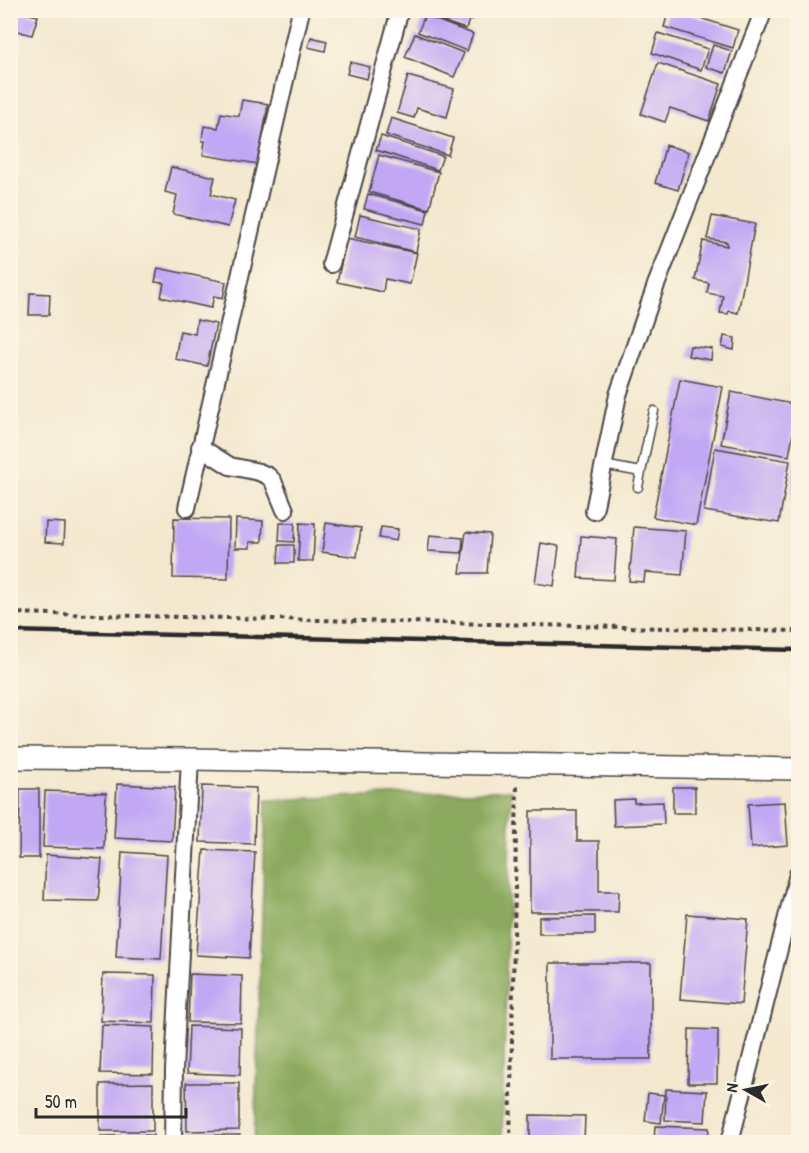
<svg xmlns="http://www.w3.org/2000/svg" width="809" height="1153" viewBox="0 0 809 1153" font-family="'Patrick Hand',sans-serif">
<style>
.forest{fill:#8baa5d;stroke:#5b6a44;stroke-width:1.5}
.building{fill:#c2a8f4}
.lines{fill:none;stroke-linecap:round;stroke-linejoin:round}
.service-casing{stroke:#494744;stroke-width:11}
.minor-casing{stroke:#494744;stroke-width:20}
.tertiary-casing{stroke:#494744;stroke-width:24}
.path{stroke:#494744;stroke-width:4;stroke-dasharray:4.5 4.5;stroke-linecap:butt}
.service{stroke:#fff;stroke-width:8}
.minor{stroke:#fff;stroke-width:16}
.tertiary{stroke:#fff;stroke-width:21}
.rail{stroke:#2b2b2b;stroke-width:4.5}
</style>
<rect width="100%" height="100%" fill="#fcf5e5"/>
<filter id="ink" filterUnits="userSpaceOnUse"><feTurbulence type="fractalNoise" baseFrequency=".0167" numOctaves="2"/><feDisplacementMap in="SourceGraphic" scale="12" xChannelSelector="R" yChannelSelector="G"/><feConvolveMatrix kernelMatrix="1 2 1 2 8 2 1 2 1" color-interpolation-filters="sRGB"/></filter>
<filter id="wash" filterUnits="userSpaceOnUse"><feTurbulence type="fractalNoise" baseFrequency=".008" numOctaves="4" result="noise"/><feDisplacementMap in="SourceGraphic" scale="24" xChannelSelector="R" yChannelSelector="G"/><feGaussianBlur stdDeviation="1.35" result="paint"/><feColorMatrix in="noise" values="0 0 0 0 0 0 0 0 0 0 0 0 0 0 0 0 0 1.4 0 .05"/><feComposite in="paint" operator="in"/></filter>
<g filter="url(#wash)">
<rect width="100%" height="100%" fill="#f4e8cf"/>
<path class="forest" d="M511,790l-9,352h-248l12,-342z"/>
<g id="blocks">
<path class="building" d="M10,10l28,6 -6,19 -22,-6z
M424,10h17l28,10 -3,9 -38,-12 45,17 -6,17 -49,-19 7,-17 -2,-1z
M444,10h32l-4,10z
M669,10h6l63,20 -5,18 -69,-21z
M658,33l50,16 -7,21 -49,-17z
M415,34l49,19 -10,24 -49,-20z
M311,37l16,4 -2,10 -17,-4z
M713,45l19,6 -7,22 -19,-6z
M350,62l20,5 -3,12 -20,-5z
M658,63l63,21 -12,37 -39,-13 -5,14 -24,-8z
M408,76l46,13 -7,28 -30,-9 -3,10 -17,-5z
M242,100l26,4 -10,60 -55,-9 2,-14h-3l2,-15 14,2 3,-15 18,3z
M391,118l62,20 -5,17 -62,-20z
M381,136l62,20 -5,14 -62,-20z
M666,145l23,7 -11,38 -23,-7z
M379,155l60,17 -10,37 -60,-17z
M171,167l44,10 -4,17 24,6 -7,27 -55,-13 4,-19 -12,-3z
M368,194l60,16 -3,14 -61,-15z
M360,215l61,14 -5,23 -61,-15z
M712,216l43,8 -17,89 -9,-2 -1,3 -8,-1 3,-17 -16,-3 2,-10 -14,-3 8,-39 24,5v-4l-20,-3z
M347,238l70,15 -7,31 -25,-5 -2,13 -46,-10z
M158,268l68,14 -3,16 -9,-2 -3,12 -50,-11 3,-14 -9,-1z
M30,293l20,1 -1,21h-20z
M197,320l19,4 -9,42 -32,-7 5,-28 15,3z
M724,336l11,2 -1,12 -12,-3z
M690,346l22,3 -1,11 -23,-4z
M680,379l43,8 -27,138 -43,-8z
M731,392l67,13 -9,51 -68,-12z
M715,448l75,13 -11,62 -75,-12z
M797,450h1v80l-6,-1v-43z
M174,518l55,1 -1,60 -55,-1z
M236,519l27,2 -1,21h-12v6h-15z
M46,522l19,1 -1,20 -19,-1z
M280,523h15l-1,19 -15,-1z
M300,523l15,1 -2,37h-15z
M326,523l35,5 -4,29 -35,-5z
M381,527l17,2 -2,12 -17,-3z
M634,527l52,4 -4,44 -37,-3 -1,10 -15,-1z
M466,532l24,2 -3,39h-27z
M430,535l33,3 -1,15 -34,-2z
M581,536l36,3 -3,41 -36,-2z
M541,543l18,3 -5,40 -19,-3z
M279,545h15v18h-16z
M117,784l58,3 -3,54 -58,-3z
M202,786l54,2 -2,56 -54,-2z
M673,787h22v26h-22z
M20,789h19v69h-20z
M45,791l61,2 -2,56 -61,-2z
M634,799v4l29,-1 1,22 -50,2 -1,-26z
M785,802l3,43 -37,3 -3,-44z
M530,811h47v30h22v50h20l-1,21h-88z
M204,850l51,2 -6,106 -53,-3z
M122,852l45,3 -6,104 -45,-2z
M46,855l56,4 -4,42 -54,-1z
M687,914l61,5 -7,85 -61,-5z
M595,916v18h-56v-17z
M550,963h101v96h-101z
M103,974l52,1 -1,48 -53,-2z
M190,974l52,2 -1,47 -53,-1z
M102,1025l52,2 -1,47 -53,-1z
M189,1026l52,2 -1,47 -53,-2z
M689,1029l29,1 -1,53h-29z
M153,1083v48h-53v-47z
M186,1083h53v47l-52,1z
M666,1089l41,2 -2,31 -40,-2z
M648,1093l16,2 -3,28 -16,-2z
M530,1115l55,1 -1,26h-54z
M655,1126l54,2 -1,14h-54z
M153,1135v7h-52v-6z
M187,1135h53v7h-53z"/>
</g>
</g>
<g filter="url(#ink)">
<use href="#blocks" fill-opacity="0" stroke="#494744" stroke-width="1.5"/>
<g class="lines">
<defs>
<path id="service" d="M603,465l38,7 13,-61
M638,487l3,-15"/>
<path id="minor" d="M331,264l69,-254
M200,447l30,19 29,6 9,4 5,5 12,29
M187,508l114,-498
M594,511l24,-116 38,-110 108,-275
M173,1142l1,-72 16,-311
M730,1142l68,-268"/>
<path id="tertiary" d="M10,758l180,1 608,10"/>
</defs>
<use href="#service" class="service-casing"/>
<use href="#minor" class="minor-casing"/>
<use href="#tertiary" class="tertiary-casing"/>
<path class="path" d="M10,613l788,18
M510,1142l7,-359"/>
<use href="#service" class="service"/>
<use href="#minor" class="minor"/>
<use href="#tertiary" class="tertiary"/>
<path class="rail" d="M10,631l788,19"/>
</g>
</g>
<rect width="809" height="1153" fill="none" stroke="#fcf5e5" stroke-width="36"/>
<g transform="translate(746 1090) rotate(279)" stroke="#fcf5e5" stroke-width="4.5" paint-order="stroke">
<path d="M0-4.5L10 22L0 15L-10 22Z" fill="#2b2b2b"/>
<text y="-9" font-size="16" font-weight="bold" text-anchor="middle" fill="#2b2b2b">N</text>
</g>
<path d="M36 1108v9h150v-9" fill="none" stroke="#2b2b2b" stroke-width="3"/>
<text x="45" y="1108" font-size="18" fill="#2b2b2b" stroke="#fcf5e5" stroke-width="4.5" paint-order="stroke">50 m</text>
</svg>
